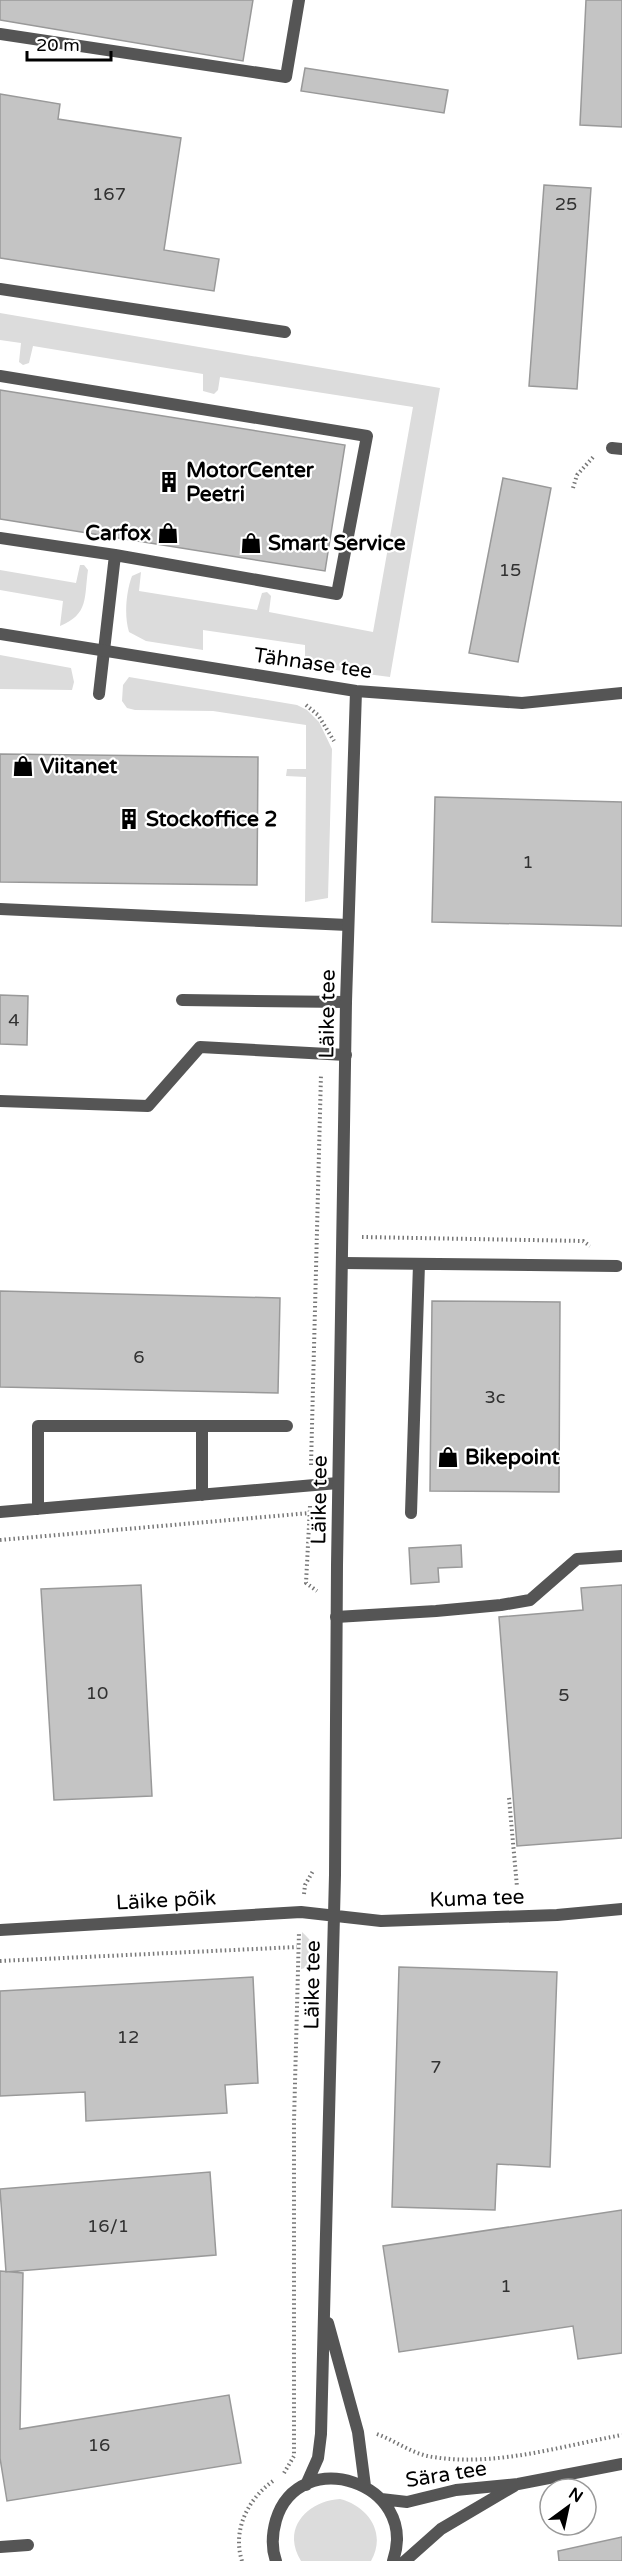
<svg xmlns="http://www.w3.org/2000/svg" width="622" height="2561" viewBox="0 0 622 2561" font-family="'Varela Round',sans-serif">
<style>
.green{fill:#dcdcdc}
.building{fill:#c4c4c4;stroke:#999;stroke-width:1.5}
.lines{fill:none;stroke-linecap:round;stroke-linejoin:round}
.path{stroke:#777;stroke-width:4;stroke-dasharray:1.5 3;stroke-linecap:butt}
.lane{stroke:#555;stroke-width:12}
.street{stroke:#555;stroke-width:12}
.labels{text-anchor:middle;stroke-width:4.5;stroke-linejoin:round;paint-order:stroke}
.number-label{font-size:18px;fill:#313131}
.poi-label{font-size:21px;font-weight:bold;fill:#000;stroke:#fff;text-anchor:start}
.street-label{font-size:21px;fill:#000;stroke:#fff}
</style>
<rect width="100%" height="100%" fill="#fff"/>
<path class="green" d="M0,313l440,75 -50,289 -85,-11v-21l-102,-15v20l-57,-9 -17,-9c-5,-16 -3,-40 3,-56l9,-4 -2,19 118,19 5,-17 5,-1 4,4 -2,16 104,20 40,-225 -193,-30 -2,13 -4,4 -11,-3v-17l-170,-28 -4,17 -6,2 -4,-3 2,-19 -21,-3z
M80,565h4l4,5c-4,28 1,44 -28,56l3,-25 -63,-11v-20l76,13z
M0,655l71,13 3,14 -2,8 -72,-1z
M129,677l168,28 10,5 12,12 13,27 -4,149 -23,4 1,-125 -20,-1 1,-7h19v-44l-93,-14 -78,-1 -8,-2 -5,-7 1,-16z
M302,1932c12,11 15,17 14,33l-15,4z
M340,2499c28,7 47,34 31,62h-70c-20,-32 6,-60 39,-62z"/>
<path class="building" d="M0,0h253l-10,61 -243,-41z
M586,0h36v127l-42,-2z
M305,68l143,22 -4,23 -143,-22z
M0,94l60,10 -2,15 123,19 -17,112 55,9 -5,32 -214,-33z
M544,185l47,3 -14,201 -48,-3z
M0,390l345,55 -20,126 -325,-52z
M503,478l48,10 -33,174 -49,-9z
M0,754l258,3 -1,128 -257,-3z
M435,797l187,5v124l-190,-4z
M0,995l28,1 -1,49 -27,-1z
M0,1291l280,7 -2,95 -278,-6z
M432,1301l128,1 -1,190 -129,-1z
M461,1545l1,22 -24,1 1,14 -28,2 -2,-36z
M141,1585l11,211 -98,4 -13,-211z
M622,1585v253l-105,8 -18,-229 84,-7 -2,-22z
M399,1967l158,5 -7,195 -53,-3 -2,46 -103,-3z
M253,1977l5,106 -33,2 2,28 -141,8 -1,-29 -85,4v-105z
M210,2172l6,83 -210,17 -6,-83z
M622,2210v143l-44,6 -5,-33 -174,26 -16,-106z
M0,2271l23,2 -3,156 209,-34 12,68 -234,38 -7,-43z
M622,2537v24h-63l-1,-10z"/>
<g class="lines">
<path class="path" d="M573,488l4,-13 18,-20
M306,705l12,10 16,26
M362,1237l221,4 7,5
M311,1465l10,-391
M310,1506l-4,77 11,8
M0,1540l310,-27
M509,1798l8,89
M304,1894l1,-9 8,-14
M0,1961l297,-14
M377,2434c19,7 35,20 56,23 63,10 128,-11 189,-22
M284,2473l10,-17v-335l5,-189
M242,2561c-10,-31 6,-62 31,-80"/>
<path class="lane" d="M0,34l286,43 13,-77
M0,289l285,43
M0,376l367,60 -30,158 -222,-39 -115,-17
M99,694l16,-139
M0,909l348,16
M182,1000l164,2
M0,1101l148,5 52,-59 146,8
M343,1263l274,3
M202,1426v69
M38,1509v-83h249
M0,1512l338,-29
M411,1513l8,-249
M336,1617l100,-6 65,-6 29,-5 47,-41 45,-3
M0,2547l28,-2"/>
<path class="street" d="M612,448l10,1
M0,634l356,57 166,12 100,-10
M0,1930l301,-18 80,9 176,-6 65,-6
M328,2323l30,109 7,54
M306,2485l12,-27 3,-24 14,-559 2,-310 9,-563 10,-311
M381,2499l26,3 49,-12 62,-6 104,-20
M276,2561c-5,-14 -4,-27 0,-41 23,-76 144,-38 117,41
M405,2561l36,-32 73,-43"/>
</g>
<defs>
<symbol id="building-bare" viewBox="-9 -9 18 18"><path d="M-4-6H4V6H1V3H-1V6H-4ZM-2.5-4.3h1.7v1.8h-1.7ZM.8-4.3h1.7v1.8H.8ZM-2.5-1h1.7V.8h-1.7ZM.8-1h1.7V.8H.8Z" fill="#000" stroke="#fff" stroke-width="2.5" paint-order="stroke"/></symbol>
<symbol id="shop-bare" viewBox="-9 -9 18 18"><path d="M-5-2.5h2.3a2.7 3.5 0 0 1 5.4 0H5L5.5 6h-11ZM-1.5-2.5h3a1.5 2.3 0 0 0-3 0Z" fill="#000" stroke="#fff" stroke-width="2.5" paint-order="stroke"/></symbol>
</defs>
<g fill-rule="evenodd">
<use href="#building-bare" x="154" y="467" width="30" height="30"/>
<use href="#shop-bare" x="153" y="518" width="30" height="30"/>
<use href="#shop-bare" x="236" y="528" width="30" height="30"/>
<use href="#shop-bare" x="8" y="751" width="30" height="30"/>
<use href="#building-bare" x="114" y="804" width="30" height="30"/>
<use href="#shop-bare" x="433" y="1442" width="30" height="30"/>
</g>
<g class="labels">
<g class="number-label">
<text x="109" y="200">167</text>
<text x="566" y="210">25</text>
<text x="510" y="576">15</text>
<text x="528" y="868">1</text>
<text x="14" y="1026">4</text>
<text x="139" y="1363">6</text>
<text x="495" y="1403">3c</text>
<text x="97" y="1699">10</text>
<text x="564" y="1701">5</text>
<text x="128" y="2043">12</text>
<text x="436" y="2073">7</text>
<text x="108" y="2232">16/1</text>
<text x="506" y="2292">1</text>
<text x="99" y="2451">16</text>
</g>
<g class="poi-label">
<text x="186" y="477">MotorCenter<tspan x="186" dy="24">Peetri</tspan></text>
<text x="151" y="540" text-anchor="end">Carfox</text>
<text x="268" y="550">Smart Service</text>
<text x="40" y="773">Viitanet</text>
<text x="146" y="826">Stockoffice 2</text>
<text x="465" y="1464">Bikepoint</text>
</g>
<g class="street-label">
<text transform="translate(313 663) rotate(8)" y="7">Tähnase tee</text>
<text transform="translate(327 1014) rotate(-89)" y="7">Läike tee</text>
<text transform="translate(319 1500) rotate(-89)" y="7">Läike tee</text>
<text transform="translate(477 1898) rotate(-2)" y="7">Kuma tee</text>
<text transform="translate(166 1900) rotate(-3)" y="7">Läike põik</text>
<text transform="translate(312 1985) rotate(-89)" y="7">Läike tee</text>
<text transform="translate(446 2474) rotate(-9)" y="7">Sära tee</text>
</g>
</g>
<g transform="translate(568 2507) rotate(33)"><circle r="28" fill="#ffffff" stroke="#999999" stroke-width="1.5"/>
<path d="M0-4.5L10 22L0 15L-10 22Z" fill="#000000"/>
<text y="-9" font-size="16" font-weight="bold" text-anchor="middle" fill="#000000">N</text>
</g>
<path d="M27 51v9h84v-9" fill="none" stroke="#000000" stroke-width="3"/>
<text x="36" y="51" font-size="18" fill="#000000" stroke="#ffffff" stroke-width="4.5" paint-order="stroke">20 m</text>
</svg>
